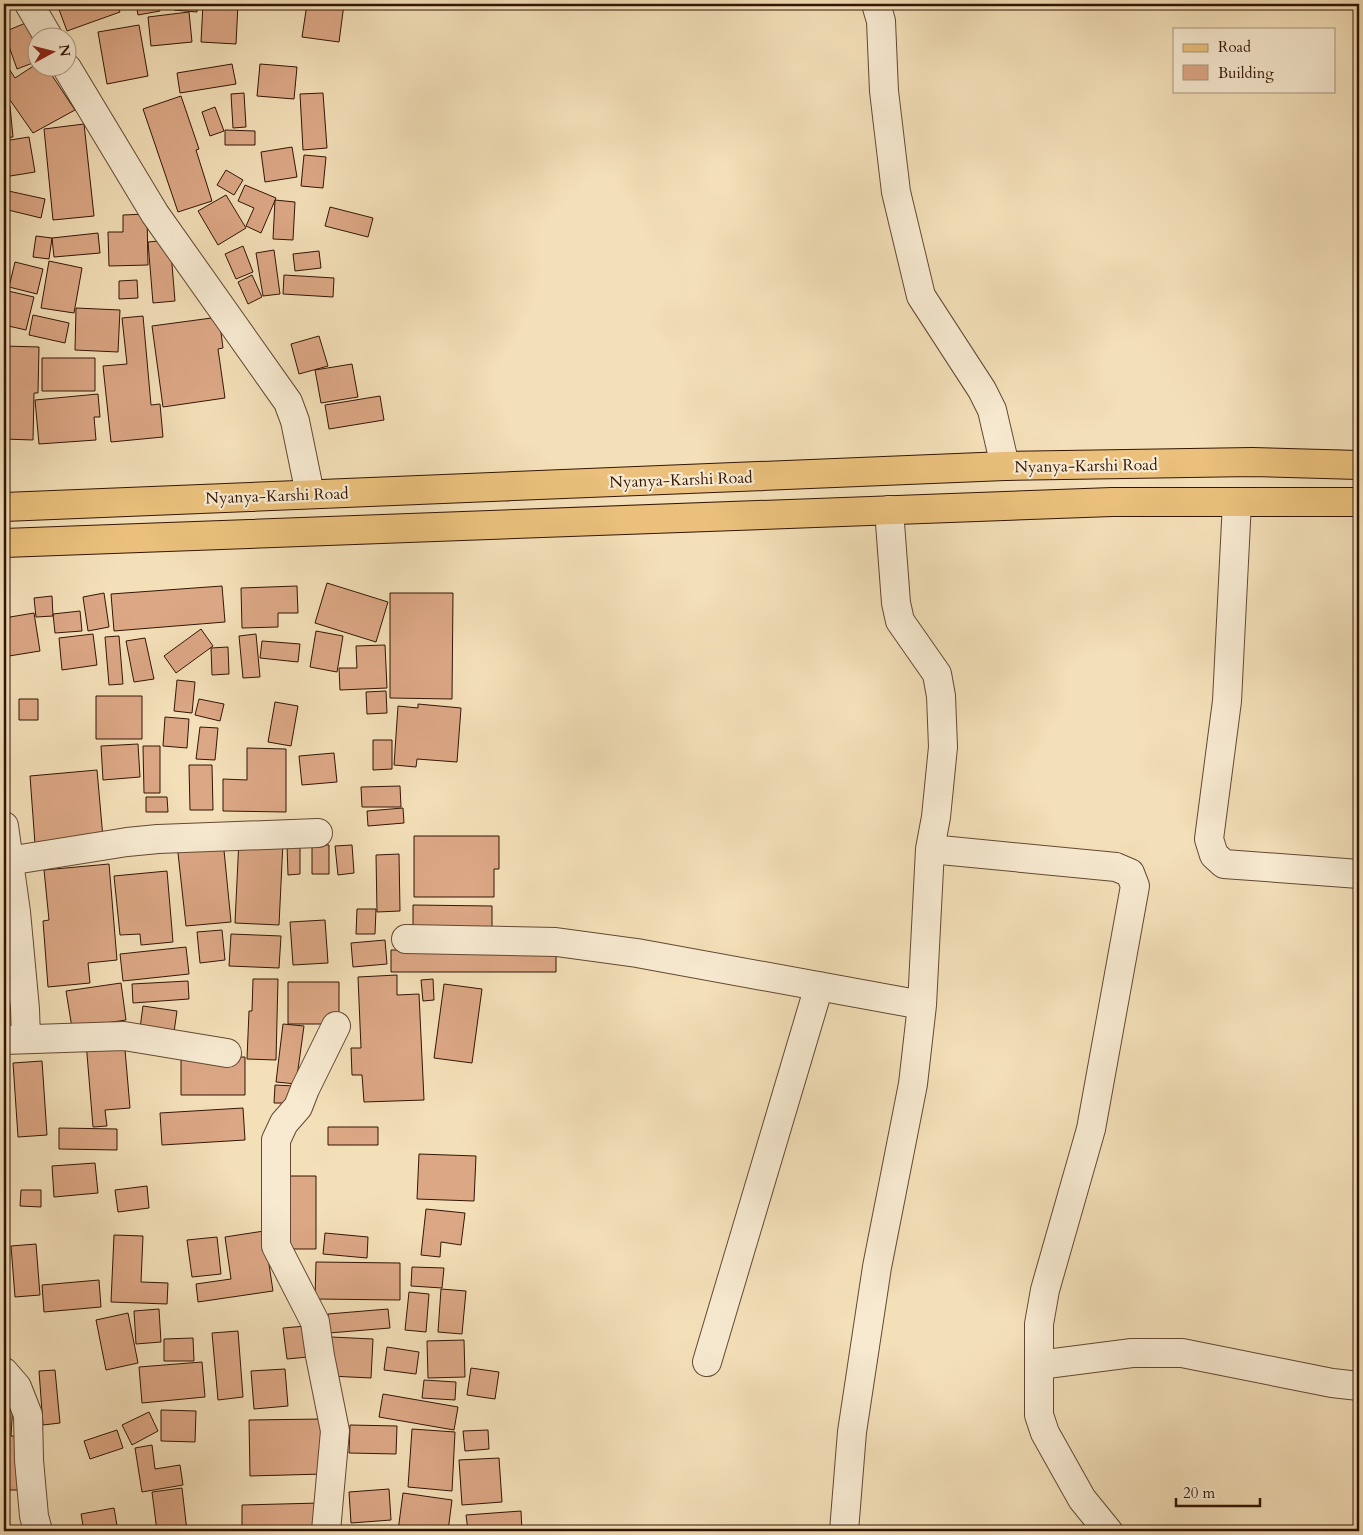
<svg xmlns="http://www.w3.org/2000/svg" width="1363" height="1535" viewBox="0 0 1363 1535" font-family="Cardo,serif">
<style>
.building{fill:#dca785;stroke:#331505}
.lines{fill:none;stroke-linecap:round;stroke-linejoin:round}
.street-casing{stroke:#634832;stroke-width:30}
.primary-casing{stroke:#331505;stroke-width:30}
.street{stroke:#f7ead1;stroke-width:28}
.primary{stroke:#eac07c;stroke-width:28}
.labels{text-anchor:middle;stroke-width:4.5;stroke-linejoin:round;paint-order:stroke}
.street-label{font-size:16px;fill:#331505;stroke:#f7ead1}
</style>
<rect width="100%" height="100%" fill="#f3dfb8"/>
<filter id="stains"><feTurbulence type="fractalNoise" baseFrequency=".004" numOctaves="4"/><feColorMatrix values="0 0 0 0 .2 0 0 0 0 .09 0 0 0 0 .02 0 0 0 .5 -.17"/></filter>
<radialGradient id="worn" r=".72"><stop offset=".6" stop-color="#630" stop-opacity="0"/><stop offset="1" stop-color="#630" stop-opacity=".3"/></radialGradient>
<path class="building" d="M57,4h60l3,8 -53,19z
M136,4h23l1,7 -22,4z
M174,4h23v8l-23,-2z
M203,4h35l-2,40 -35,-2z
M307,4h37l-5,38 -37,-5z
M189,12l3,30 -41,4 -3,-29z
M28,22l10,25v14l-21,8 -13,-37z
M139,25l9,51 -41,8 -9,-52z
M4,61l11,17 23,-15v5h9l28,42 -42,23 -23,-33 -6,2z
M232,64l4,20 -56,9 -3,-20z
M260,64l37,3 -3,32 -37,-3z
M244,93l2,34 -13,1 -2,-34z
M323,93l4,55 -24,2 -3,-56z
M181,96l18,53 -3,1 16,51 -34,11 -35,-103z
M4,106h6l3,31 -9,1z
M215,107l9,24 -14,5 -8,-24z
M84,124l10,92 -41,4 -9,-91z
M225,130l30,1v14h-30z
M29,137l6,35 -31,5v-36z
M292,147l5,30 -32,5 -4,-30z
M304,155l22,2 -3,31 -22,-2z
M226,170l17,10 -9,15 -17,-10z
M245,185l31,13 -15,35 -15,-7 8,-18 -16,-7z
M4,190l41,9 -4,19 -37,-9z
M226,195l20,33 -28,17 -20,-34z
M275,200l20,2 -2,38 -20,-1z
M330,207l43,11 -5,19 -43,-11z
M147,214l1,51 -39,1 -1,-34h15v-17z
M98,233l2,20 -46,4 -2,-19z
M36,236l16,2 -3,21 -16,-2z
M170,240l5,61 -22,2 -5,-61z
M243,246l10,26 -17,7 -11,-25z
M274,250l6,44 -17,2 -7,-43z
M319,251l2,17 -26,3 -2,-17z
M49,261l33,7 -8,45 -33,-5z
M15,262l28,7 -6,25 -28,-7z
M252,275l10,22 -14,7 -10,-22z
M284,275l50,3 -1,19 -50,-3z
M137,280l1,18 -19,1v-18z
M8,291l26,6 -8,33 -22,-5v-16z
M76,308l44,2 -2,42 -43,-2z
M33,315l36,8 -4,20 -36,-8z
M143,316l8,89 9,-1 3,33 -52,5 -8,-76 24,-2 -5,-46z
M219,317l4,31 -5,1 7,49 -62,9 -11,-81z
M319,336l9,30 -29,8 -8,-30z
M4,346l35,1 -1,46h-4l-1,47 -29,-1z
M42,358h53v33h-53z
M352,364l6,33 -37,6 -6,-33z
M98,394l2,23h-6l2,23 -57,4 -4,-44z
M380,396l4,24 -55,9 -4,-24z
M327,583l61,19 -12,40 -61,-19z
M222,586l3,36 -111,9 -3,-37z
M297,586l1,27h-20v14l-36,1 -1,-40z
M104,593l5,34 -21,4 -5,-34z
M390,593h63l-1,106 -62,-1z
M52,596l1,20 -17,1 -2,-19z
M80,611l2,20 -27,2 -2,-19z
M34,613l6,38 -31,5 -5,-38z
M201,629l12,17 -37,27 -12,-17z
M316,631l27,5 -6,36 -27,-5z
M93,634l4,31 -35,5 -3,-32z
M256,634l4,43 -17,1 -4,-42z
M119,636l4,48 -14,1 -4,-48z
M145,638l9,41 -20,3 -8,-41z
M262,641l38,3 -2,18 -38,-4z
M385,645l2,43 -47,2 -1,-22h18l-1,-22z
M228,647l1,27 -17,1 -1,-27z
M177,680l18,2 -3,31 -18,-2z
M386,691l1,22 -20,1 -1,-22z
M96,696h46v43h-46z
M19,699h19v21h-19z
M199,699l25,5 -4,17 -25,-6z
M275,702l23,4 -7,40 -23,-4z
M418,704l43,4 -4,54 -40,-3 -1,8 -22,-2 4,-59 20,2z
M165,717l24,2 -2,29 -24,-2z
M200,727l18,1 -3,32 -19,-1z
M373,740h19v29l-19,1z
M138,744l2,33 -37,3 -2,-34z
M143,746h17v47h-16z
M247,748l39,1v63l-63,-1v-32l24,1z
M334,753l3,29 -35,3 -3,-29z
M189,765h23l1,45h-23z
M97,770l6,68 -68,6 -5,-68z
M400,786l1,21h-39l-1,-20z
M146,797h21l1,15h-22z
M403,808l1,15 -36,3 -1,-15z
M414,836h85v33h-5v28h-80z
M239,839l44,3 -4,83 -44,-2z
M223,840l8,82 -45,4 -9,-82z
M287,845h13v29l-12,1z
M312,845h17v29h-17z
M352,845l2,28 -16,2 -3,-29z
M399,854l1,57 -23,1 -1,-57z
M109,864l8,96 -29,3 2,20 -42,4 -5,-66 6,-1 -5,-50z
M167,871l6,71 -32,3 -1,-11 -20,1 -6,-59z
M413,905l79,1v26l-79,-1z
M357,909h19l-1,25h-19z
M325,920l3,43 -35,2 -3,-43z
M222,930l3,30 -25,3 -3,-31z
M231,934l50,2 -2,32 -50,-2z
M385,940l2,24 -34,3 -2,-24z
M9,945l8,49 -13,3v-51z
M186,947l3,27 -66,7 -3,-27z
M391,950h165v22h-165z
M397,975v20l22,-1 5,106 -60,2 -2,-27h-10l-1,-27h10l-3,-71z
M253,979h25l-2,81 -29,-1 2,-48h3z
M433,979l1,21 -11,1 -2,-21z
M188,981l1,18 -56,4 -1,-19z
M288,982h51v42h-51z
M121,983l5,37 -54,8 -6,-37z
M444,984l38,5 -10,74 -38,-5z
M143,1006l34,5 -3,21 -34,-4z
M283,1024l21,2 -8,58 -20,-2z
M124,1038l6,70 -25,2 2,16 -14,1 -7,-85z
M245,1057v38h-64v-37z
M42,1061l5,74 -29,2 -5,-74z
M275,1085l20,1v17h-21z
M243,1108l2,32 -83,5 -2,-32z
M328,1127h50v18h-50z
M59,1128l58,1v21l-58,-1z
M419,1154l57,2 -2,45 -57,-2z
M95,1163l3,30 -44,4 -2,-31z
M282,1176h34v73h-34z
M147,1186l2,22 -31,4 -3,-22z
M21,1190h20v17l-21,-1z
M426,1209l39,4 -4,32 -20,-3 -1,15 -19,-2z
M264,1231l9,60 -75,11 -2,-18 35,-5 -6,-42z
M325,1233l43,4 -1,21 -44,-4z
M114,1235l29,1 -2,46 27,1 -1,21 -56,-2z
M217,1237l4,37 -29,3 -5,-37z
M36,1244l4,51 -25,2 -4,-51z
M316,1262l84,1v37l-85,-1z
M412,1267l32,1 -2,20 -31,-2z
M99,1280l2,27 -57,5 -2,-27z
M441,1289l25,2 -4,43 -24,-2z
M409,1292l20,2 -3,38 -21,-2z
M159,1309l2,33 -25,2 -2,-33z
M388,1309l2,19 -61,5 -1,-19z
M128,1313l10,50 -32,7 -10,-50z
M306,1326l2,31 -21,2 -4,-31z
M238,1331l5,66 -25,3 -6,-67z
M331,1337l42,2 -2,39 -41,-2z
M193,1338l1,23h-30v-22z
M464,1340l1,37 -37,1 -1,-37z
M387,1347l32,5 -3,22 -32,-4z
M202,1362l3,35 -63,6 -3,-36z
M471,1368l28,4 -4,27 -28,-4z
M285,1369l3,37 -34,3 -3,-38z
M55,1370l5,53 -17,2 -4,-54z
M424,1380l32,2 -1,18 -33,-2z
M383,1394l75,13 -4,23 -75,-13z
M4,1402l9,1 -2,33 13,1 -3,53h-12l-1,24h-4v-49h1l1,-20h-2z
M161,1410l35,1 -1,31 -34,-1z
M149,1412l9,19 -26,14 -10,-20z
M323,1419l1,55 -74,2 -1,-56z
M350,1425l47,1 -1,28 -47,-1z
M412,1429l43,3 -3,59 -44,-4z
M117,1430l6,18 -33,11 -6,-18z
M488,1430l1,19 -24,2 -2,-20z
M152,1445l3,24 25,-4 3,20 -41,7 -7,-44z
M499,1458l3,44 -40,3 -3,-45z
M182,1488l5,43h-30l-5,-39z
M389,1489l2,31 -40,3 -2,-31z
M403,1493l49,7 -4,31h-50z
M320,1503l1,28h-79v-26z
M114,1508l4,23h-34l-3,-17z
M521,1511l1,20h-54l-2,-16z"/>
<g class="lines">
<defs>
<path id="street" d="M29,4l20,34
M876,4l5,17 3,70 12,101 25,104 61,94 10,20 13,56
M67,68l88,146 133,188 7,19 15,73
M1237,502l-10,199 -18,138 5,16 10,9 135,10
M4,826l12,86 9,97 1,30
M930,849l186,18 14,6 5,13 -44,243 -46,161 -6,34v91l6,18 37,66 26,32
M8,861l119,-19 31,-3 160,-6
M406,939l150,3 81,11 285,52
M4,1040l120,-4 103,17
M707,1362l112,-376
M1039,1365l93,-12h50l150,30 27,3
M4,1372l13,15 11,28 1,45 5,56 4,15
M326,1531l9,-100 -15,-75 -5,-34 -39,-76v-106l8,-17 14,-16 7,-18 31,-63
M844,1531l8,-99 25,-165 36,-183 9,-79 8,-156 6,-32 7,-70 -2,-51 -4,-22 -37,-53 -4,-18 -7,-93"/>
<path id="primary" d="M4,507l1001,-41 247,-4 107,3
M4,543l1108,-41h247"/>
</defs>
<use href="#street" class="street-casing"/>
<use href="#primary" class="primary-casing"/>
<use href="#street" class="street"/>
<use href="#primary" class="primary"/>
</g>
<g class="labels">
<g class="street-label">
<text transform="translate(1086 465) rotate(-1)" y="6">Nyanya-Karshi Road</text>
<text transform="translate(681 479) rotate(-2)" y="6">Nyanya-Karshi Road</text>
<text transform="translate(277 495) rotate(-2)" y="6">Nyanya-Karshi Road</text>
</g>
</g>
<rect width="1363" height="1535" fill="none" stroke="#f3dfb8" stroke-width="20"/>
<rect x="5" y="5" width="1353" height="1525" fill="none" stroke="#331505" stroke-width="2.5"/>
<rect x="10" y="10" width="1343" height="1515" fill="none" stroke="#331505"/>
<rect x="1173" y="28" width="162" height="65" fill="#f7ead1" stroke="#a9957f"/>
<rect x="1183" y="44" width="25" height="8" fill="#eac07c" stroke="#a9957f"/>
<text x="1218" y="52" font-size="15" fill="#331505">Road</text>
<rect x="1183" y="65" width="25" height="15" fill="#dca785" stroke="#a9957f"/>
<text x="1218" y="78" font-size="15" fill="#331505">Building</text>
<g transform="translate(52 52) rotate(83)"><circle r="24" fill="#f7ead1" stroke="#a9957f"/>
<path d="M0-4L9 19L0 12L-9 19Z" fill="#8f2418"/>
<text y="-8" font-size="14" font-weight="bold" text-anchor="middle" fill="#331505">N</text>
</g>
<path d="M1176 1498v8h84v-8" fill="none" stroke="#331505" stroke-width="2.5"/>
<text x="1183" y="1498" font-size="15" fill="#331505" stroke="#f7ead1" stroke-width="4" paint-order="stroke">20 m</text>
<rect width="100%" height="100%" filter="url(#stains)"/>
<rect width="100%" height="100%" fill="url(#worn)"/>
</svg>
